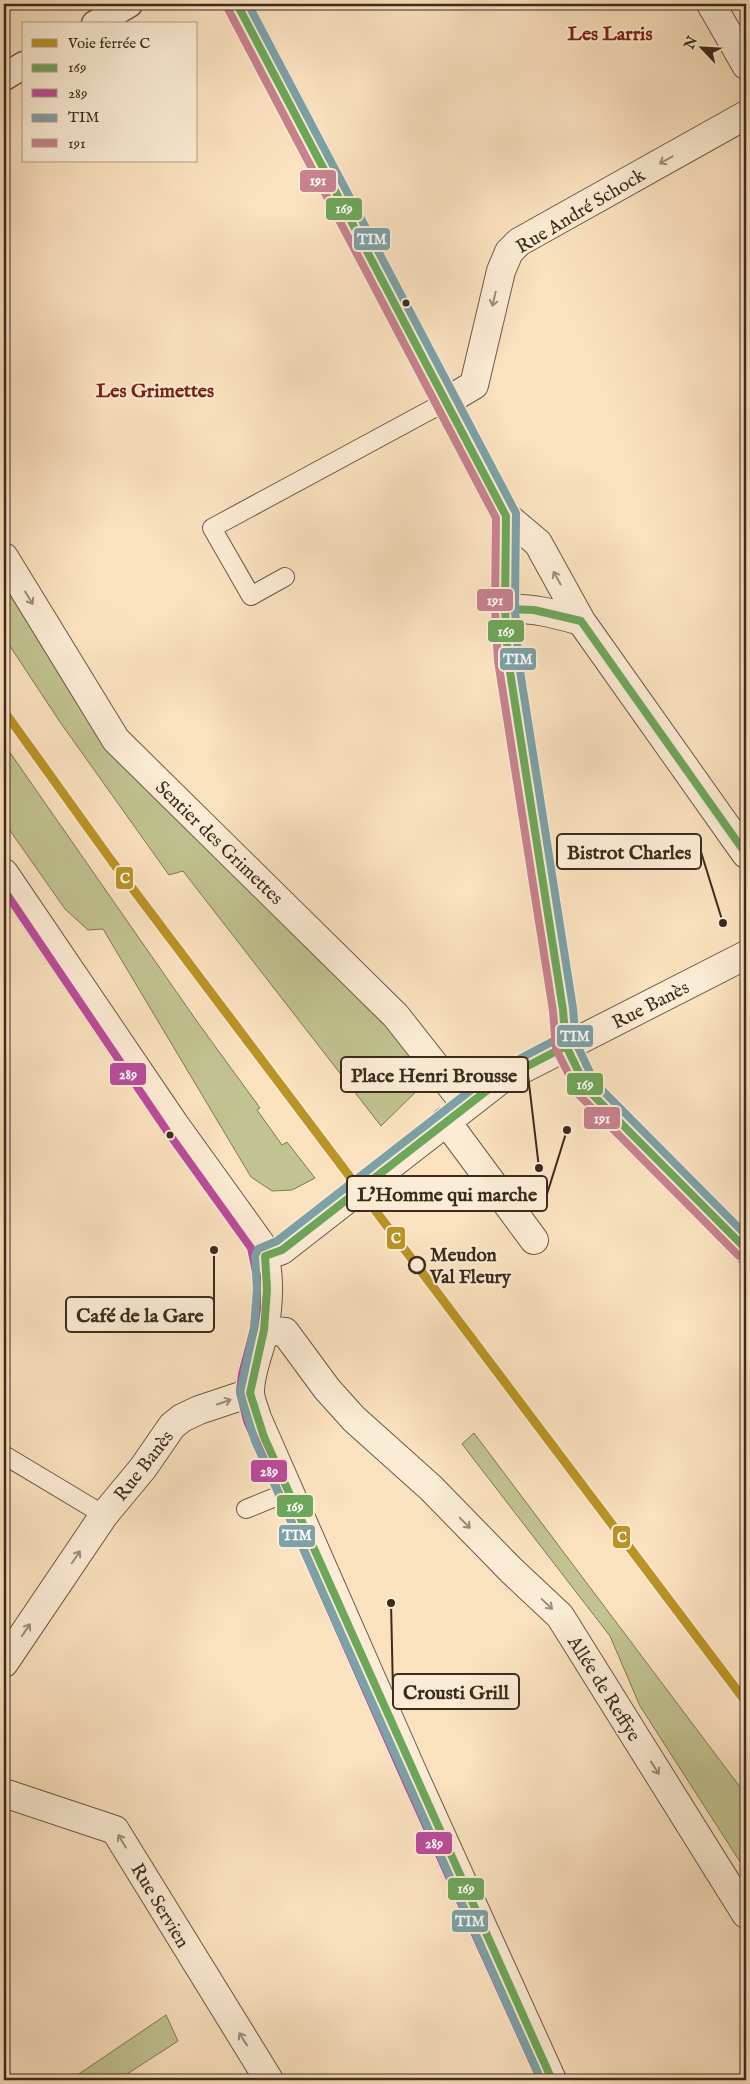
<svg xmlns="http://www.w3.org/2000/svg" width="750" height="2084" viewBox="0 0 750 2084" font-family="'IM FELL English',serif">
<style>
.green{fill:#c1c390;stroke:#7e7756}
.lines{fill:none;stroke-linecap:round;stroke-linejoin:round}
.service-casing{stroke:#6c5945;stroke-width:20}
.pedestrian-casing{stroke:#6c5945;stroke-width:29}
.minor-casing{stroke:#6c5945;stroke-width:30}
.tertiary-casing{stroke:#6c5945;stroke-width:30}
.service{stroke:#fcecd5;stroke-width:18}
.pedestrian{stroke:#fcecd5;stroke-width:26}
.minor{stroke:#fcecd5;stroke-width:28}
.tertiary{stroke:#fcecd5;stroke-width:28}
.bus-1-casing{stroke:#fcecd5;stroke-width:11}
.bus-2-casing{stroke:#fcecd5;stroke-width:11}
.bus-3-casing{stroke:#fcecd5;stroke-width:11}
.bus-4-casing{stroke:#fcecd5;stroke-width:11}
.bus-1{stroke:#6da759;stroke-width:8}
.bus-2{stroke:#bb4b9c;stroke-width:8}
.bus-3{stroke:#7ca1a7;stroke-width:8}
.bus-4{stroke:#c7828e;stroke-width:8}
.rail-1-casing{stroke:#fcecd5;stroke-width:12}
.rail-1{stroke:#bb9426;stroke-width:9}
.oneway{stroke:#9c8c78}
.bus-dot{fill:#3c2b1c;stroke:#fcecd5;stroke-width:2}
.stop-dot{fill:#fcecd5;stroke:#3c2b1c;stroke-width:2.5}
.labels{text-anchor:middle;stroke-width:4;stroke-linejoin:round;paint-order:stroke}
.street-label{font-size:19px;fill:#3c2b1c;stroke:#fcecd5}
.stop-label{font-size:19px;font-weight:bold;fill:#3c2b1c;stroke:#fcecd5;text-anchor:start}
.neighbourhood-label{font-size:20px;font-weight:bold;fill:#7a1f14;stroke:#fcecd5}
.leader{fill:none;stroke:#3c2b1c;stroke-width:2}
.callout-dot{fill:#3c2b1c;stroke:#fcecd5;stroke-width:2}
.callout{fill:#fcecd5;stroke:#3c2b1c;stroke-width:2}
.callout-label{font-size:20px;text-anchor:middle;font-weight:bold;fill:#3c2b1c}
.line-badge{stroke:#fcecd5;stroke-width:2}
.badge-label{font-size:14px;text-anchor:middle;font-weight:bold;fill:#fff}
</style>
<rect width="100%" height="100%" fill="#fbe2bf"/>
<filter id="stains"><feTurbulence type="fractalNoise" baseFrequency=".004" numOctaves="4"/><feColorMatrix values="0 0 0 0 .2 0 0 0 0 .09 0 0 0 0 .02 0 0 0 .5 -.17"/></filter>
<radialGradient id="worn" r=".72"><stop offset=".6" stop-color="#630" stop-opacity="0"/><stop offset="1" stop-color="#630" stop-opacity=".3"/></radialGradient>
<path class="green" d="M4,579l215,281 169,168 43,49 -50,49 -198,-255 -14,4 -109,-153 -56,-85z
M4,744l192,276 64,88 -3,2 25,35 5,-3 28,36 -23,12 -20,1 -21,-14 -148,-248 -15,1 -23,-21 -61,-87z
M474,1433l272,362v76l-106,-165 -30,-70 -148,-192z
M166,2015l12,26 -60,39h-48z"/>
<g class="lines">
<defs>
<path id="service" d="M285,577l-34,19 -39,-68 235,-127
M4,1455l100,60
M246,1509l42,-17"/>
<path id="pedestrian" d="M95,24l34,-20
M4,77l20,-12"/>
<path id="minor" d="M711,4l35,61
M447,401l27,-16 27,-114 8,-19 10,-10 227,-127
M506,516l32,27 43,78 165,233
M4,557l112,183 280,276 70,89
M581,621c-25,-7 -50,-14 -76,-12l3,50 55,351 3,36 21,43 159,160
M4,873l171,252 85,118c11,26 9,60 4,88 -4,20 -14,40 -14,61 0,8 5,18 7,26l155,353 140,309
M446,1121l88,119
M265,1256l17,-6 217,-169 247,-126
M264,1330l21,2 42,57 27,30 77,69 80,82 49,46 186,298
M4,1663l100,-148 39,-47 29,-42 10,-8 17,-8 51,-17
M4,1793l111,37 154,250"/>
<path id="tertiary" d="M237,4l269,512 -1,93"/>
</defs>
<use href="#service" class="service-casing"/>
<use href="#pedestrian" class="pedestrian-casing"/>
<use href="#minor" class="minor-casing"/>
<use href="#tertiary" class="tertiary-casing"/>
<use href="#service" class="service"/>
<use href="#pedestrian" class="pedestrian"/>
<use href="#minor" class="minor"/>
<use href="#tertiary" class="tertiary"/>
<defs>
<path id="bus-1" d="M237,4l269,512 -1,93 3,50 55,351 3,36 21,43 159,160
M505,609l29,1 47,11 165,233
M552,2080l-288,-643 -14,-44 14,-63 3,-41 -2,-33 17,-6 217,-169 67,-35"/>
<path id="bus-2" d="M4,890l163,241 84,117 6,28v32l-3,21 -12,45 -2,17 7,30 156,354 138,305"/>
<path id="bus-3" d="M248,4l268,509 -1,96 3,49 55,350 3,35 19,40 151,152
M541,2080l-286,-639 -15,-48 14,-65 3,-39 -2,-33 3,-7 19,-8 216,-168 68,-36"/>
<path id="bus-4" d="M228,9l268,509 -1,91 3,52 55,350 3,38 23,46 160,161"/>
</defs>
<use href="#bus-1" class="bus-1-casing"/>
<use href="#bus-2" class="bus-2-casing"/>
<use href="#bus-3" class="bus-3-casing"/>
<use href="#bus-4" class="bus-4-casing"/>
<use href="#bus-1" class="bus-1"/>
<use href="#bus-2" class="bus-2"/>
<use href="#bus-3" class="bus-3"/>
<use href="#bus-4" class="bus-4"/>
<defs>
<path id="rail-1" d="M4,711l107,149 635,842"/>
</defs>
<use href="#rail-1" class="rail-1-casing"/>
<use href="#rail-1" class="rail-1"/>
</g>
<defs><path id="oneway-shaft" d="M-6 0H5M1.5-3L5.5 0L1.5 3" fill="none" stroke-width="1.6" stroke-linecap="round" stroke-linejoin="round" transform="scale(1.25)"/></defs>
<g class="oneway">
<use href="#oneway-shaft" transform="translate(666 160) rotate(151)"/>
<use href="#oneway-shaft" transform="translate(494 299) rotate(103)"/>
<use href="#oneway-shaft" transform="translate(557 578) rotate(-119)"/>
<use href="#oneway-shaft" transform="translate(29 598) rotate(59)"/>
<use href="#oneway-shaft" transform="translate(224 1402) rotate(-19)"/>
<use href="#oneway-shaft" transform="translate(465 1523) rotate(45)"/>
<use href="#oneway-shaft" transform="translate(76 1557) rotate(-56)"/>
<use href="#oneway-shaft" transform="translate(547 1604) rotate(43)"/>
<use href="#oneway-shaft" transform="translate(26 1630) rotate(-56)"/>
<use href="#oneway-shaft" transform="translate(655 1768) rotate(58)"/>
<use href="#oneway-shaft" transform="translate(122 1841) rotate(-121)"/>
<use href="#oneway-shaft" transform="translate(243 2039) rotate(-122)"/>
</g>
<g class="bus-dot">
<circle cx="406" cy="303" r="4.5"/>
<circle cx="170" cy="1135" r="4.5"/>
</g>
<circle class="stop-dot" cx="417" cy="1265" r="8"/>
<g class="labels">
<g class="street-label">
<text transform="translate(580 210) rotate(-31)" y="7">Rue André Schock</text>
<text transform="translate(220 842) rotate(44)" y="7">Sentier des Grimettes</text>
<text transform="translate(650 1004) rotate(-27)" y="7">Rue Banès</text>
<text transform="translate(143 1465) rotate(-52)" y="7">Rue Banès</text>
<text transform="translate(605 1688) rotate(58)" y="7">Allée de Reffye</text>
<text transform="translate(161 1905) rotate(59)" y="7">Rue Servien</text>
</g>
<g class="stop-label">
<text x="430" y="1261">Meudon<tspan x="430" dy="22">Val Fleury</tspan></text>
</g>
<g class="neighbourhood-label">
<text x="610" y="40">Les Larris</text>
<text x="155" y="397">Les Grimettes</text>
</g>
</g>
<path class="leader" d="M723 923L701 852M539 1168L528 1075M567 1130L547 1194M214 1250L214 1315M391 1603L393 1692"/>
<g class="callout-dot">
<circle cx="723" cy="923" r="5"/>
<circle cx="539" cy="1168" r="5"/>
<circle cx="567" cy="1130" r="5"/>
<circle cx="214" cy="1250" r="5"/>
<circle cx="391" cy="1603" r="5"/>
</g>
<g class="callout">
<rect x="557" y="834" width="144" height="35" rx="5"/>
<rect x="341" y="1057" width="187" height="35" rx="5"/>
<rect x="347" y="1176" width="200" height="35" rx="5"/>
<rect x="66" y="1297" width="148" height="35" rx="5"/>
<rect x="393" y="1674" width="126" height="35" rx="5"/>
</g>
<g class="callout-label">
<text x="629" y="859">Bistrot Charles</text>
<text x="434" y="1082">Place Henri Brousse</text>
<text x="447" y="1201">L'Homme qui marche</text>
<text x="140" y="1322">Café de la Gare</text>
<text x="456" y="1699">Crousti Grill</text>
</g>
<g class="line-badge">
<rect x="299" y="169" width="38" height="24" rx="5" fill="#c7828e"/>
<rect x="325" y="197" width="38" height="24" rx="5" fill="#6da759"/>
<rect x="353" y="227" width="38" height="24" rx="5" fill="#7ca1a7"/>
<rect x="476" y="588" width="38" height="24" rx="5" fill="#c7828e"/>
<rect x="487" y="619" width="38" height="24" rx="5" fill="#6da759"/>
<rect x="499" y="647" width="38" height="24" rx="5" fill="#7ca1a7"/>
<rect x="115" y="866" width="19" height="24" rx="5" fill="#bb9426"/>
<rect x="556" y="1024" width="38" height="24" rx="5" fill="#7ca1a7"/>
<rect x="109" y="1062" width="38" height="24" rx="5" fill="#bb4b9c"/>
<rect x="566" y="1072" width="38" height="24" rx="5" fill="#6da759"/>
<rect x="583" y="1106" width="38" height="24" rx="5" fill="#c7828e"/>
<rect x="386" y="1226" width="20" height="24" rx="5" fill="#bb9426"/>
<rect x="250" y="1459" width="38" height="24" rx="5" fill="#bb4b9c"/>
<rect x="276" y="1494" width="38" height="24" rx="5" fill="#6da759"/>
<rect x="278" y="1524" width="38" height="24" rx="5" fill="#7ca1a7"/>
<rect x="612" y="1525" width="19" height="24" rx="5" fill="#bb9426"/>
<rect x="415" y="1831" width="38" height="24" rx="5" fill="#bb4b9c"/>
<rect x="447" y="1877" width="38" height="24" rx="5" fill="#6da759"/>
<rect x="451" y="1909" width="38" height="24" rx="5" fill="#7ca1a7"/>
</g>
<g class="badge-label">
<text x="318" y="185">191</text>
<text x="344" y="213">169</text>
<text x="372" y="244">TIM</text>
<text x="495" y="605">191</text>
<text x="506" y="636">169</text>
<text x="518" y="664">TIM</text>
<text x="125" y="883">C</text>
<text x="575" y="1041">TIM</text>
<text x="128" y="1079">289</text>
<text x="585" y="1089">169</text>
<text x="602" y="1123">191</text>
<text x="396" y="1243">C</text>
<text x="269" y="1476">289</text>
<text x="295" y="1511">169</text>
<text x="297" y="1540">TIM</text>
<text x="622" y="1542">C</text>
<text x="434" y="1848">289</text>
<text x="466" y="1893">169</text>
<text x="470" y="1926">TIM</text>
</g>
<rect width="750" height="2084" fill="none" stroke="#fbe2bf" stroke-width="20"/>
<rect x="5" y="5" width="740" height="2074" fill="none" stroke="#3c2b1c" stroke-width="2.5"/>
<rect x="10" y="10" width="730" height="2064" fill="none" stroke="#3c2b1c"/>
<rect x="22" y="22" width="175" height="140" fill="#fcecd5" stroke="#af9f8b"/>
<rect x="32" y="39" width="25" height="8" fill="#bb9426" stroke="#af9f8b"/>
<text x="68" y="48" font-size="15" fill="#3c2b1c">Voie ferrée C</text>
<rect x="32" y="64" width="25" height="8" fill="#6da759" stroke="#af9f8b"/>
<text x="68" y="72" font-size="15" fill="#3c2b1c">169</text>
<rect x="32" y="89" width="25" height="8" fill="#bb4b9c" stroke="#af9f8b"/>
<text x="68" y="98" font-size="15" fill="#3c2b1c">289</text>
<rect x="32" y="114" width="25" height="8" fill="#7ca1a7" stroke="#af9f8b"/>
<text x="68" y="122" font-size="15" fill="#3c2b1c">TIM</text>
<rect x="32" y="139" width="25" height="8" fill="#c7828e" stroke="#af9f8b"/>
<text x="68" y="148" font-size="15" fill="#3c2b1c">191</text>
<g transform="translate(702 48) rotate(295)" stroke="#fcecd5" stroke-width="4" paint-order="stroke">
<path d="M0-4L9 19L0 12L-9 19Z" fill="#3c2b1c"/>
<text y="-8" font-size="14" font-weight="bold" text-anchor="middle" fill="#3c2b1c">N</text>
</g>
<rect width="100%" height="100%" filter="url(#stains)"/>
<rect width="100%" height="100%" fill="url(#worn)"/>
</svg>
